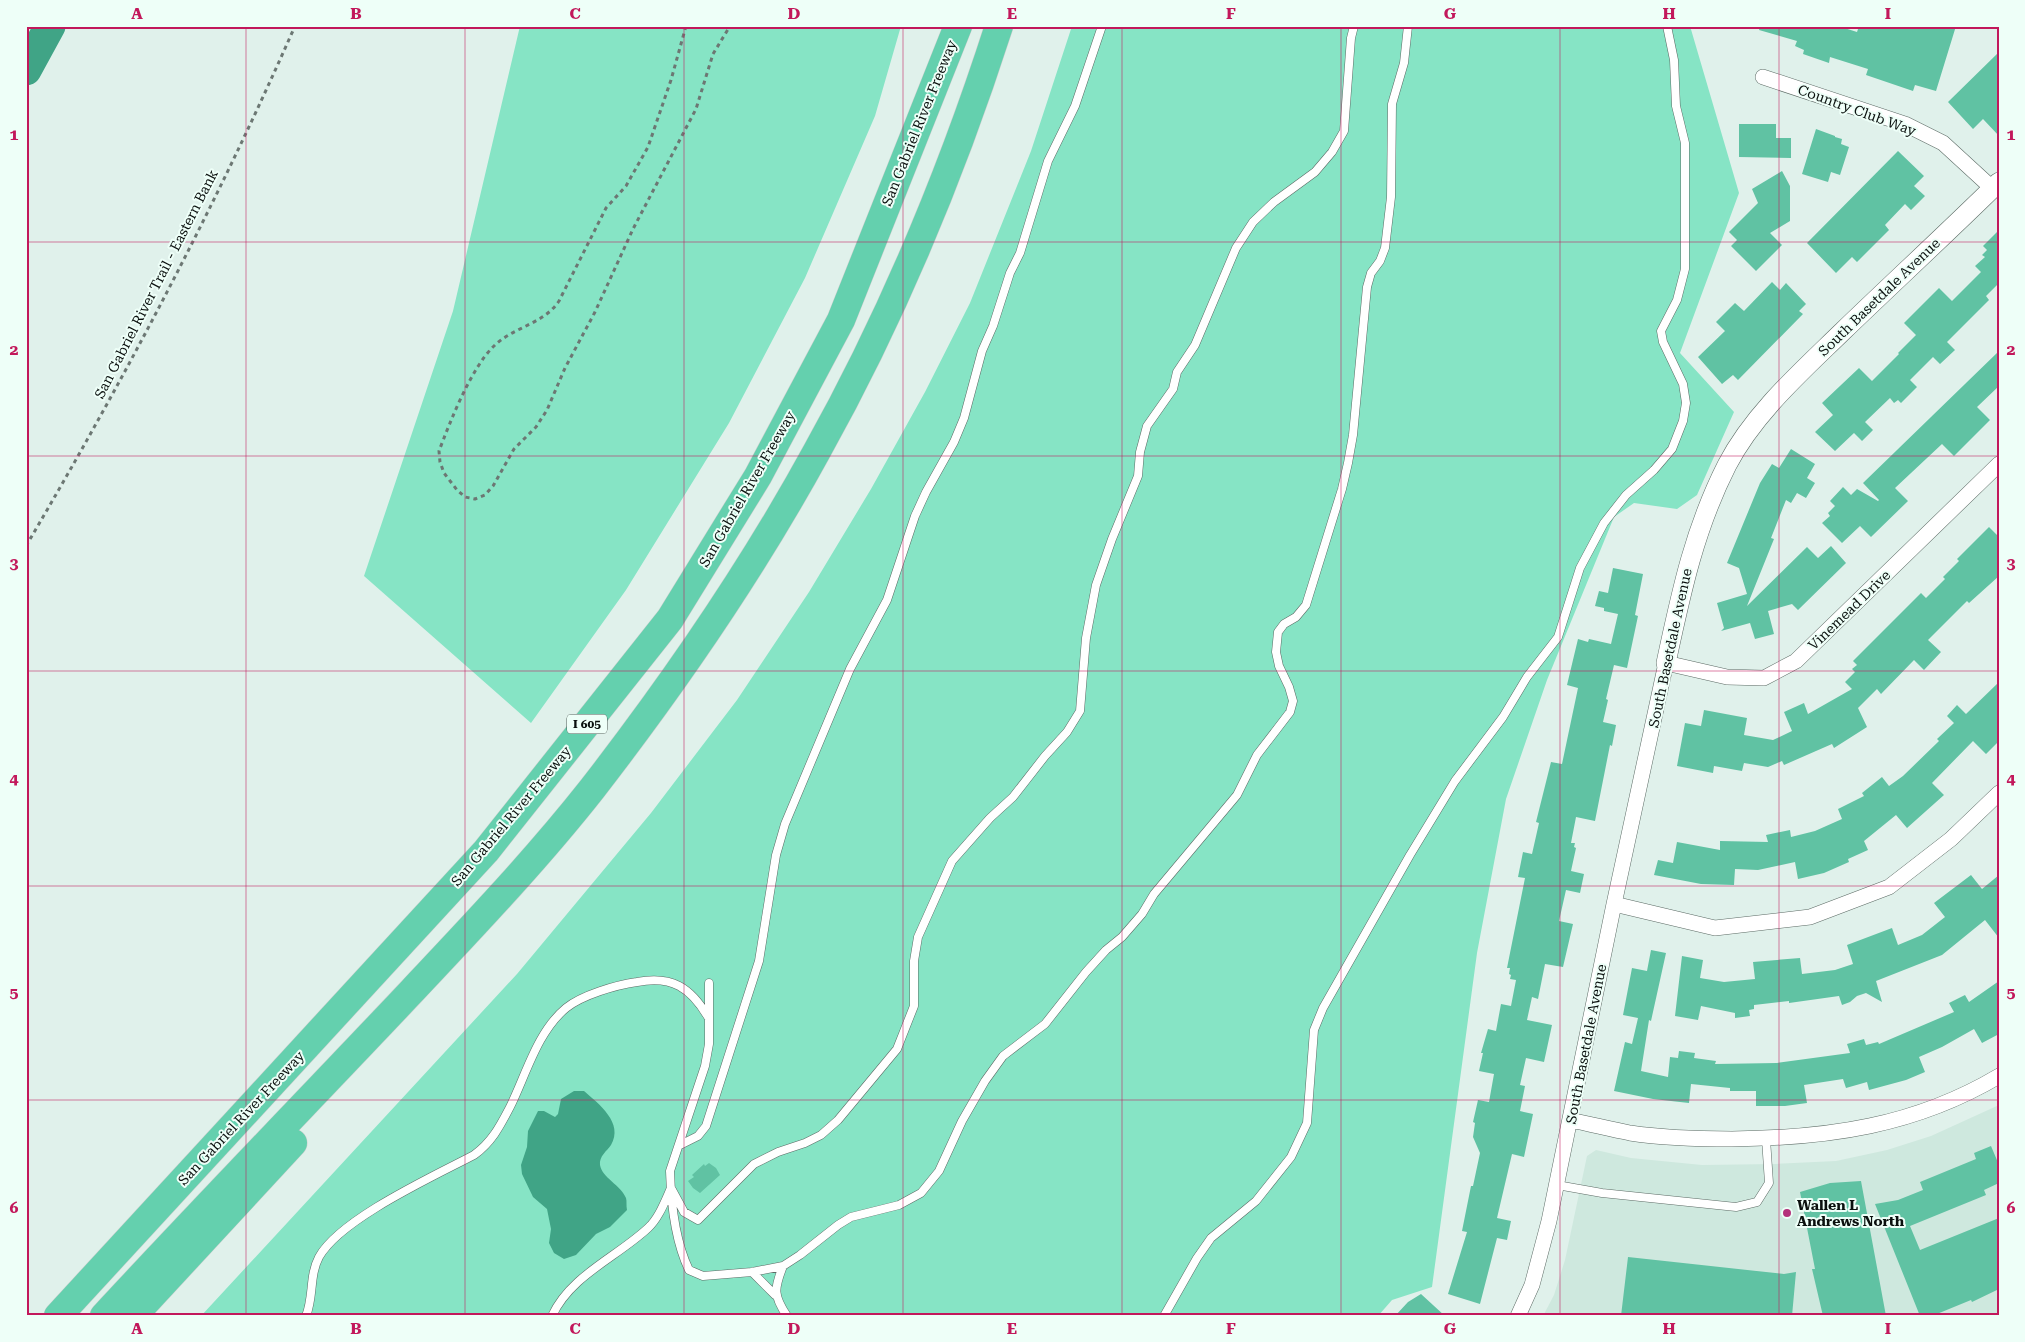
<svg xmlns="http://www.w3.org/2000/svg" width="2025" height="1342" viewBox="0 0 2025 1342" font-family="'Roboto Serif',serif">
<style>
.built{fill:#cee8de}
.green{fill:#86e4c5}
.water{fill:#40a486}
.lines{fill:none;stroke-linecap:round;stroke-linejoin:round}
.river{stroke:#40a486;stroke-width:31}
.building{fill:#60c2a3}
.service-casing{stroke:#5c6b65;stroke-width:9}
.minor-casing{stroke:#5c6b65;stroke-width:16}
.tertiary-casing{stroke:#5c6b65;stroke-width:20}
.motorway-casing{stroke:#cecfcf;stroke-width:29}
.path{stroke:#6c7773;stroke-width:3;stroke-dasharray:4 4;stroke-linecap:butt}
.service{stroke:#fff;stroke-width:8}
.minor{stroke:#fff;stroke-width:15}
.tertiary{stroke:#fff;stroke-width:19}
.motorway{stroke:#64d0ae;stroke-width:28}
.grid{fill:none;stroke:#c2185b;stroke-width:1;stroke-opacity:0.55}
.poi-dot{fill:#b4327b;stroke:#eefff8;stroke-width:2}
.labels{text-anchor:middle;stroke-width:4;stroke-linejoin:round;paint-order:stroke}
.shield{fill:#eefff8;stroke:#4e5854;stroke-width:1}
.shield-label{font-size:12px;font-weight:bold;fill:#0a100e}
.street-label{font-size:14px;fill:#0a100e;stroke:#eefff8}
.poi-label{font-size:14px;font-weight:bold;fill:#0a100e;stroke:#eefff8;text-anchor:start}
.neatline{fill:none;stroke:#c2185b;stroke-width:2}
.grid-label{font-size:16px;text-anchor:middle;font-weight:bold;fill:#c2185b}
</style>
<rect width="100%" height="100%" fill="#e0f1eb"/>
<path class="built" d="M1999,1105v211h-456l11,-21 11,-35 22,-104 9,-6 35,8 71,7 73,-1 61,-3 51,-11 44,-14z"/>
<path class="green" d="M520,26h381l-26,90 -70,162 -76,145 -103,167 -95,133 -167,-147 89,-265z
M1072,26h618l49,167 -59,160 54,59 -37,83 -20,14 -43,-6 -20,14 -67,163 -41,119 -29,154 -45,334 -40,13 -14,16h-1177l316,-342 134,-161 86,-113 72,-108 62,-103 54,-97 45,-89 61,-152z"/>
<path class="water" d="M574,1091h10c15,13 40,32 27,54 -4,6 -12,11 -11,20 2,13 21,20 26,33 1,3 0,8 1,12l-17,17 -14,7 -20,21 -12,4 -10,-6 -5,-10 2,-14 -4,-20 -14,-12 -11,-23 -1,-9 6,-18 1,-16 10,-20h6l11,6 3,-3 3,-15z"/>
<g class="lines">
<path class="river" d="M26,70l24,-44"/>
</g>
<path class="building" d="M1760,26h78l19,6 2,-6h97l-20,65 -21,-6 -2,6 -47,-16 2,-6 -38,-12 -1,6 -26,-9 1,-4 -9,-4 2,-5 -38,-11z
M1999,52v84l-16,-17 -10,10 -25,-27z
M1739,124h37v14h15v20l-52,-1z
M1816,129l19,7v1l7,2 -1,5 8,3 -9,28 -9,-3 -3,10 -26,-8z
M1898,151l26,25 -10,10 11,10 -14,14 -6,-6 -20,21 4,5 -32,32 -5,-5 -16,16 -29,-30z
M1782,171l8,15v35l-20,12 12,12 -26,26 -25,-25 6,-6 -8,-8 29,-29 -6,-14z
M1999,230v53l-13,13 3,4 -42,42 8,8 -15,14 -7,-7 -23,23 7,7 -16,16 -3,-3 -4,3 -4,-5 -25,24 8,8 -11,11 -8,-8 -19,18 -20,-19 18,-17 -11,-12 37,-35 13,13 27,-27 -1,-1 18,-18 -12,-12 35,-35 13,13 29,-29 -6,-6 10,-9 -3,-2 5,-5 -4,-4z
M1772,282l8,8 6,-7 20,21 -7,7 4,3 -65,66 -5,-5 -11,9 -24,-27 27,-26 -9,-9 19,-19 9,8z
M1999,351v35l-22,21 13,13 -36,36 -12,-12 -47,44 13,13 -37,36 -11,-11 -18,17 -20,-20 8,-7 -2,-3 7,-7 -5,-5 13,-14 8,8 6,-6 21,12 1,-1 -16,-17z
M1791,449l24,15 -8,14 8,5 -9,15 -9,-5 -6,10 -5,-3 -15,38 3,1 -27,67 60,-59 11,11 13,-12 15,17 -48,47 -6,-6 -24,7 6,23 -19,5 -5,-16 -29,8 3,-3 -7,-25 30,-9 -8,-26 -12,-5 33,-80 12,-19 7,4z
M1989,527l10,10v39l-30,27 -2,-2 -39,39 13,12 -17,18 -10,-10 -33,34 -4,-5 -19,19 9,19 -33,21 -2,-4 -48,21 -2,-4 -14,6 -24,-4 -2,8 -28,-5 -1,7 -36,-7 8,-43 16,3 3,-16 43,8 -3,17 29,5 19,-9 -8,-19 20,-9 4,11 44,-25 -7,-7 10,-10 -3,-3 5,-4 -4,-4 68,-68 5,5 19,-19 -2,-2 16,-16 -2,-2z
M1613,568l30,6 -8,41 3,1 -11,52 -13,-3 -8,34 2,1 -5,22 13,3 -4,21 -2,-1 -15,76 -19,-4 -5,26h4l-1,4 2,1 -5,23 13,3 -4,19 -14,-3 -7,31 14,3 -10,43 -18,-3 -7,35 -6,-2 -5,23 25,5 -8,37 -18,-4 -6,27 5,1 -5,25 13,3 -9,43 -12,-3 -15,64 14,3 -4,19 -10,-2 -17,66 -32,-10 19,-62 -5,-1 9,-45h2l7,-33 -7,-16 2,-14 -2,-1 5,-22 11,2 5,-28 -15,-3 4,-18h-2l7,-24 8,2 5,-27 10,2 5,-26 -6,-1 1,-4 -2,-1 1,-6h-3l18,-90 -7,-1 5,-25 9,2 7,-31 -3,-1 15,-60 11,2 16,-76 -11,-3 11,-46 10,3 1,-3 22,5 7,-30 -14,-3v-3l-9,-2 4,-15 9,2z
M1999,682v59l-13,13 -13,-13 -41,42 12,12 -37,33 -11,-13 -32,26 4,9 -20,9 1,3 -25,11 -26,6 -3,-17 -37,8 -23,-1 -1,16 -33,-1 -47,-9 4,-15 15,3 4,-21 43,8v-9l48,1 -2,-7 24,-5 1,7 24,-6 27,-12 -4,-10 26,-13 -2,-3 20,-16 7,9 14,-10 36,-35 -2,-2 17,-16 -7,-7 10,-11 9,9z
M1971,875l11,14 17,-14v63l-14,-18 -43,35 -66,26 6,21 -16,-9 -9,3 -7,6 -8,3 -3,-9 -50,7v-2l-35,4v4l-5,1 1,6 -15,2v-5l-34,-7 -3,14 -23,-4 7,-60 21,4 -3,18 24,4 31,-3 -2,-17 47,-4 2,16 33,-4 18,-6 -6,-19 45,-17 6,17 24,-10 23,-18 -11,-14z
M1651,950l15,3 -15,68 -2,-1 -8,51 27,6 2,-20 8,1 1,-7 16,2 -1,5 22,3 -1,3 62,-1 73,-10 -3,-9 17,-5 2,6 12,-3 1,2 75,-32 -5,-9 16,-8 4,7 30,-21v53l-17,9 -8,-14 -32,18 -23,10 6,15 -19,8 -37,10 -2,-8 -21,6 -3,-9 -39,6 3,18 -22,3h-29v-15h-26v-3l-39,-4 -2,19 -36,-4 -39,-8 11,-49 7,2 6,-26 -15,-3 9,-47 15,3z
M1991,1146l8,19v18l-15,7 2,5 -76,31 10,24 79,-32v71l-27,13 -1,-2 -39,16h-12l-45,-112 23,-4 25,-10 -3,-8 56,-23 -2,-6z
M709,1163l7,5 4,7 -20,18 -7,-5 -5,-7 6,-4 -2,-2 12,-11 1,2z
M1861,1181l25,135h-63l-11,-47h3l-15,-77 30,-9z
M1628,1257l156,17 12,-2 -4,44h-171z
M1421,1294l24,22h-50l13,-14z"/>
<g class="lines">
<defs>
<path id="service" d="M709,983v61l-4,22 -35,105c1,33 5,70 19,99l14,6 49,-4 31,-6 17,-11 38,-30 13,-8 48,-12 22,-12 18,-22 23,-50 23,-40 18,-25 42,-32 41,-52 20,-22 16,-13 20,-23 12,-20 83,-99 20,-40 33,-43 3,-11 -4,-14 -10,-21 -3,-14 2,-20 6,-8 12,-7 10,-12 36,-116 6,-26 5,-28 14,-148 4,-14 9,-12 5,-13 6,-51 1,-93 12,-41 4,-37
M680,1145l18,-9 8,-10 53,-165 17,-106 9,-31 65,-155 37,-69 28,-84 11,-24 28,-50 10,-24 18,-67 11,-25 17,-53 10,-20 28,-92 27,-55 27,-80
M1557,1185l45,8 134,14 21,-5 12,-19 -3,-44
M783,1266c-9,23 -10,29 4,50
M752,1272l23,23
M306,1316c8,-20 3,-40 13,-59 21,-38 115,-81 155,-102 18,-13 26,-29 36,-48 16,-32 27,-75 56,-99 16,-13 50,-23 71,-26 35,-7 54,6 71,35
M552,1316c18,-40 65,-59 96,-88 11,-10 17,-27 23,-40l13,24 14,8 56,-56 24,-12 27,-9 16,-8 17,-15 59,-71 17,-43v-45l4,-24 34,-76 38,-43 23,-21 32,-41 22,-24 13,-21 6,-73 10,-53 16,-46 26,-63 2,-24 7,-26 26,-37 4,-17 18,-27 41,-97 17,-26 21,-20 41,-30 17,-20 12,-21 7,-93 3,-12
M1164,1316l33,-58 14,-20 45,-37 35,-44 16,-34 7,-93 9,-22 87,-153 45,-74 48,-64 24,-40 31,-40 22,-69 24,-45 22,-28 28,-25 18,-21 11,-28 3,-18 -3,-19 -20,-42 -2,-11 16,-31 8,-31v-126l-9,-37 -2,-46 -7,-34"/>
<path id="minor" d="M1763,77l142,47 38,19 49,45
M1614,904l101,24 95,-11 79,-30 62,-48 48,-46
M1570,1120c20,4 40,9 60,13 33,5 68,6 102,6 96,-1 183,-13 267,-63
M1518,1316l14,-31 17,-64 65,-317 52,-241 61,14 37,1 32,-17 203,-197"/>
<path id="tertiary" d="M1666,663c15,-70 28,-133 61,-198 27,-52 75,-94 116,-134 52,-50 105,-99 156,-149"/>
<path id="motorway" d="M58,1316l428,-465 184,-232 88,-143 83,-156 117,-294
M104,1316c101,-109 205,-216 307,-324 62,-66 125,-132 181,-203 83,-107 160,-219 225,-338 75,-134 135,-279 182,-425
M133,1316l160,-173"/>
</defs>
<use href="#service" class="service-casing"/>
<use href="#minor" class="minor-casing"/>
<use href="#tertiary" class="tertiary-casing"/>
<use href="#motorway" class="motorway-casing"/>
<path class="path" d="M686,26l-15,54 -23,67 -22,39 -20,22 -47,93c-15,23 -46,26 -65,45 -23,22 -44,76 -55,105l1,11 4,11 13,17 8,7 10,2 10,-4 8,-9 21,-37 22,-22 11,-17 18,-42 30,-56 38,-83 63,-120 17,-55 17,-28
M26,546c99,-168 190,-341 269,-520"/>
<use href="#service" class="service"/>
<use href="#minor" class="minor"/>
<use href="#tertiary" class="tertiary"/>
<use href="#motorway" class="motorway"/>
</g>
<path class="grid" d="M246,26v1290M465,26v1290M684,26v1290M903,26v1290M1122,26v1290M1341,26v1290M1560,26v1290M1779,26v1290M26,242h1973M26,456h1973M26,671h1973M26,886h1973M26,1100h1973"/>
<circle class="poi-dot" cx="1787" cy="1213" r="5"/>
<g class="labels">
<rect class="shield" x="567" y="714.5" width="40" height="19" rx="4"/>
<g class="shield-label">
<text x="587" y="728">I 605</text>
</g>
<g class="street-label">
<text transform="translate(1857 110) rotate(20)" y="5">Country Club Way</text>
<text transform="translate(919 123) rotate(-68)" y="5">San Gabriel River Freeway</text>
<text transform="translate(156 284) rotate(-63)" y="5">San Gabriel River Trail - Eastern Bank</text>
<text transform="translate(1879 297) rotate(-44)" y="5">South Basetdale Avenue</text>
<text transform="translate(747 489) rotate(-60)" y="5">San Gabriel River Freeway</text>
<text transform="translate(1849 610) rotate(-44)" y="5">Vinemead Drive</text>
<text transform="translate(1670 648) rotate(-78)" y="5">South Basetdale Avenue</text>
<text transform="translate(511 816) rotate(-50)" y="5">San Gabriel River Freeway</text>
<text transform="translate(1586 1044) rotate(-79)" y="5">South Basetdale Avenue</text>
<text transform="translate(241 1118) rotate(-47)" y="5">San Gabriel River Freeway</text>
</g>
<g class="poi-label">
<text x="1797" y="1210">Wallen L<tspan x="1797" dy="16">Andrews North</tspan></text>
</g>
</g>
<rect width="2025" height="1342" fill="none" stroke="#eefff8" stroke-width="55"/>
<rect x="28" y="28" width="1970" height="1286" class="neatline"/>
<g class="grid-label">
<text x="137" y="19">A</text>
<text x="356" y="19">B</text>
<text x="575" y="19">C</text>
<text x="794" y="19">D</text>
<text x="1012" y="19">E</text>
<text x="1231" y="19">F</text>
<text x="1450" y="19">G</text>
<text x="1669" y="19">H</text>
<text x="1888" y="19">I</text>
<text x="14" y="140">1</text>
<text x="2011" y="140">1</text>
<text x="14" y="355">2</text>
<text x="2011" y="355">2</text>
<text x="14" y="569">3</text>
<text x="2011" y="569">3</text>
<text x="14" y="784">4</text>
<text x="2011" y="784">4</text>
<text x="14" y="998">5</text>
<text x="2011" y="998">5</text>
<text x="14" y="1213">6</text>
<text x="2011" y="1213">6</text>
<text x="137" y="1334">A</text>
<text x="356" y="1334">B</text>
<text x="575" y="1334">C</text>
<text x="794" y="1334">D</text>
<text x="1012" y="1334">E</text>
<text x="1231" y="1334">F</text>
<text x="1450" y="1334">G</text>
<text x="1669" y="1334">H</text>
<text x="1888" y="1334">I</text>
</g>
</svg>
